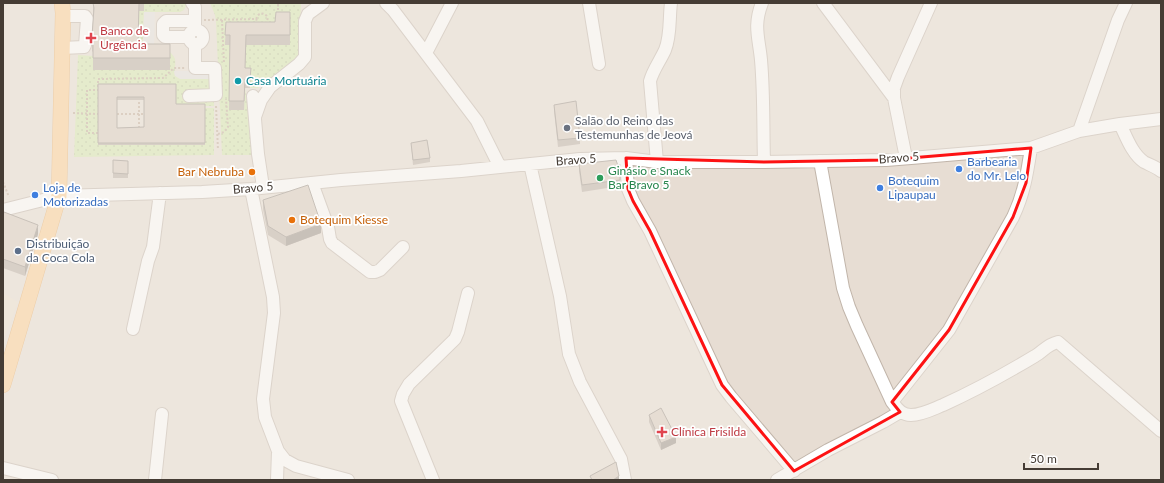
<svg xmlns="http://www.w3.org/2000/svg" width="1164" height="483" viewBox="0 0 1164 483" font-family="Lato,sans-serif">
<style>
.residential{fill:#e7ddd3}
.education{fill:#ecdfce}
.green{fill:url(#green-dots)}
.parking{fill:#e3e0dd}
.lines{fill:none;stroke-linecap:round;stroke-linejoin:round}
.minor-casing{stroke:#c1b5aa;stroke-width:14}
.major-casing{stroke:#e5a960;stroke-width:16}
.path{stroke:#c0ac98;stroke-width:2;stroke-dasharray:2 2;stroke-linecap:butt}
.minor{stroke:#fff;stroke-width:12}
.major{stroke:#ffcf91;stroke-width:15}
.wall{fill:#b9ada3;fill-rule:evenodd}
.shaded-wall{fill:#968d84}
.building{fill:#d7c9bd;stroke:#968d84;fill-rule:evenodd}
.marked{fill:none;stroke:#fd1213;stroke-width:3;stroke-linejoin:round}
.health-dot{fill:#e0444e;stroke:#fff;stroke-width:1.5}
.culture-dot{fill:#0f9aa8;stroke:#fff;stroke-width:1.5}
.worship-dot{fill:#6b7280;stroke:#fff;stroke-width:1.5}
.shop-dot{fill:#3f7fe0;stroke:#fff;stroke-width:1.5}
.food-dot{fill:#e8710a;stroke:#fff;stroke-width:1.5}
.leisure-dot{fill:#2e9e5b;stroke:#fff;stroke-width:1.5}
.service-dot{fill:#5c6f8a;stroke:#fff;stroke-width:1.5}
.labels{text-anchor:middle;stroke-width:3.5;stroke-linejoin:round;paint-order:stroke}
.health-label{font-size:12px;fill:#be3a42;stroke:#fff;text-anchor:start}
.culture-label{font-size:12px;fill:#0d838f;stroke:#fff;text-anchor:start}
.worship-label{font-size:12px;fill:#5b616d;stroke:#fff;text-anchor:start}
.street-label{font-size:12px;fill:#453c34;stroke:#fff}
.shop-label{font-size:12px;fill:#366cbe;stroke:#fff;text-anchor:start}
.leisure-label{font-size:12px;fill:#27864d;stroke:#fff;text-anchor:start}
.food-label{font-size:12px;fill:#c56008;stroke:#fff;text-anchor:end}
.service-label{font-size:12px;fill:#4e5e75;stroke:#fff;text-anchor:start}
</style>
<defs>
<pattern id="green-dots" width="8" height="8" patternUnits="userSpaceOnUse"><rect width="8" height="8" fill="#d6e8ad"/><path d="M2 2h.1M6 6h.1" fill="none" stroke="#b9c895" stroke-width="1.8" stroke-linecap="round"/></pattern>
</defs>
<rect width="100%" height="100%" fill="#f3ece5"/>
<path class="residential" d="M3,3h1158v477h-1158z"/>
<path class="education" d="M3,293l15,9 -15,38z"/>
<path class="green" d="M144,3h41l1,3 -2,4 -4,2h-36l-1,31 18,1c4,4 12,9 14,15 1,5 -1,12 0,17l38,3 1,27h-38l-1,-20h-77v35l5,9h-5v15h107v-16l-23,-8h23v-13h9v47l-140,2 4,-102 15,1v-5l45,-16 1,-24h4z
M210,3h91l-2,53 -41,32h-13l9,67h-32l-6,-133 -1,-7z"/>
<path class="parking" d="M144,12h11l-1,32 -11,-1z
M174,71h38l1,8h-33l-5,-3z"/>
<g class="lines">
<defs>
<path id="minor" d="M192,3l3,4v21
M386,3l7,7 84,111 23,46
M589,3l10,61
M762,3c-9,23 -3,35 -1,57 3,34 2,68 3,102
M823,3l71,95
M189 37a7 7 0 1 1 14 0a7 7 0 1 1-14 0Z
M188,37h-23l-2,-2v-11l3,-3h29
M62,48l22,-1 1,-2 2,-26 -2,-3h-22
M426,53l26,-50
M189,96l27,-1 -1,-27h-20v-24
M253,96l5,58 5,33
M255,117l6,-17 9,-13 29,-23 6,-7v-36l3,-7 15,-11
M1120,124c6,12 12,30 24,38 6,3 12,5 17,9
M1079,131l39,-111 8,-17
M626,158l2,31 5,12 17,30 72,154 9,12 63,74
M906,158l-12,-60v-10l4,-11 33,-74
M820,161l23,127 6,19 8,19 35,76c5,6 9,13 19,13 11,0 22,-6 32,-10 31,-14 62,-31 92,-49 9,-5 11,-11 23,-14l103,89
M657,162l-7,-81c3,-11 10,-20 15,-31 6,-14 4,-32 6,-47
M530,164l30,132 9,58 11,28 41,77 4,21
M312,183l16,44 2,12 2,4 38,29h5l5,-2 23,-23
M251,189l22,108 1,16 -11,86 2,18 13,34 7,9 11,6 52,14
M3,210l56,-14 143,-4 49,-3 90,-9 120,-9 119,-12 46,-1 31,4h107l122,-2 25,-2 120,-10 48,-17 41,-7 41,-5
M133,329l15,-68 5,-14 7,-54
M892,402l57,-72 64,-113c11,-23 14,-43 18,-69
M3,468l49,12
M155,480l7,-66
M277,480l1,-29
M433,480l-32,-79 2,-7 6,-10 46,-45 3,-7 10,-39
M777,480l51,-30 55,-28 17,-10"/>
<path id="major" d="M3,385l56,-189 4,-183 -1,-10"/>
</defs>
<use href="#minor" class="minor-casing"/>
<use href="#major" class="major-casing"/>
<path class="path" d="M278,10v-7
M256.5 19a5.5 5.5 0 1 1 11 0a5.5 5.5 0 1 1-11 0Z
M204,20l52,-1
M222,20l2,43
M216,106l2,44
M73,113l25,1
M117,114h27
M139,128v-28
M98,133h-11v-43h11v-11l65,-1 11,-10h11
M218,134l6,-2 4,-5 -2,-28
M3,182l6,15"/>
<use href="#minor" class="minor"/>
<use href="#major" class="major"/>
</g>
<path class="wall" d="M93,3h51v8h-5l-1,33h32v26h-77v-19l-1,1v-16l2,-19 -1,-3z
M290,12v33h-44l-1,23h6l-1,20h-5l-1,22h-15l1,-65h-5l1,-23h49z
M98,84l78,20h29v41h-107zM117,100h27v27l-27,1z
M554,105l26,33v6l-22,3 -4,-36z
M411,143l19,15v4l-17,3z
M113,160l15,1v17h-15z
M579,164l41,16v6l-38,6 -3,-21z
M263,200l58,33 -35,13 -18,-11 -5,-26z
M3,216l35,18 -13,42 -22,-8z
M649,415l27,28 -15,7 -12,-28z"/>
<path class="shaded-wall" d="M321,224v9l-35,13v-9z
M38,225v9l-13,42v-9z
M676,437v6l-15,7v-7z
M619,476v4h-6z"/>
<path class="building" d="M93,3h46l-1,41h32v14h-77v-19h-1v-3l2,-28z
M276,12h14v23h-44l-1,33h6l-1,11h-5l-1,22h-15l1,-66h-5l1,-13h49z
M98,84h78v20h29v39h-107zM117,97h27v30l-27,1z
M576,101l4,37 -22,2 -4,-35z
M427,140l3,18 -17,2 -2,-17z
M113,160l15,1v13l-15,-1z
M616,160l4,12v8l-38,5 -3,-21z
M308,185l13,39 -35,13 -18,-11 -5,-26z
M4,212l34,13 -13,42 -22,-8v-43z
M661,408l15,29 -15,6 -12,-28z
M616,462l3,14 -6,4h-21l-2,-4z"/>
<path d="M0 0H1164V483H0ZM1031,148l-5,35 -13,34 -64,113 -57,72 8,10 -106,59 -72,-86 -72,-154 -17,-30 -5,-12 -2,-31 138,4 122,-2z" fill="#f3ece5" fill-opacity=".55" fill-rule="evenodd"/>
<path class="marked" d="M1031,148l-5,35 -13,34 -64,113 -57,72 8,10 -106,59 -72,-86 -72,-154 -17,-30 -5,-12 -2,-31 138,4 122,-2z"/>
<g class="health-dot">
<path d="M89 32h4v4h4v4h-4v4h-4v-4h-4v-4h4z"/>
<path d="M660 426h4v4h4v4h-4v4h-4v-4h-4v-4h4z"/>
</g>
<circle class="culture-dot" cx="238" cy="81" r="4"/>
<circle class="worship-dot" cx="567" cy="128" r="4"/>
<g class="shop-dot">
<circle cx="959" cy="169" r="4"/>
<circle cx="880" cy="188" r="4"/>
<circle cx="35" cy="195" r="4"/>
</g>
<g class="food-dot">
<circle cx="252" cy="172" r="4"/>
<circle cx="292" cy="220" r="4"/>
</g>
<circle class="leisure-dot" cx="600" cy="178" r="4"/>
<circle class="service-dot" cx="18" cy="251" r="4"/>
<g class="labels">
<g class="health-label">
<text x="100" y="35">Banco de<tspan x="100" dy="14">Urgência</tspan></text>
<text x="671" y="436">Clínica Frisilda</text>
</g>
<g class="culture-label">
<text x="246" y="85">Casa Mortuária</text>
</g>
<g class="worship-label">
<text x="575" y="125">Salão do Reino das<tspan x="575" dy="14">Testemunhas de Jeová</tspan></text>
</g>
<g class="street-label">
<text transform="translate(899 158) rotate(-4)" y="4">Bravo 5</text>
<text transform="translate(576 160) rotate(-4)" y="4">Bravo 5</text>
<text transform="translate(253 188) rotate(-5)" y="4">Bravo 5</text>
</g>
<g class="shop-label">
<text x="967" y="166">Barbearia<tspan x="967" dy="14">do Mr. Lelo</tspan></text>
<text x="888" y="185">Botequim<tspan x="888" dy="14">Lipaupau</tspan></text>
<text x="43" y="192">Loja de<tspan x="43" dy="14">Motorizadas</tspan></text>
</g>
<g class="leisure-label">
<text x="608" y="175">Ginásio e Snack<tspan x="608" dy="14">Bar Bravo 5</tspan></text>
</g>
<g class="food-label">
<text x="244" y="176">Bar Nebruba</text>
<text x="300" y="224" text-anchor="start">Botequim Kiesse</text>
</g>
<g class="service-label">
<text x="26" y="248">Distribuição<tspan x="26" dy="14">da Coca Cola</tspan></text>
</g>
</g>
<rect width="1164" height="483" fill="none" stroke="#453c34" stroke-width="8"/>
<path d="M1024 463v6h74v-6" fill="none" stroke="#453c34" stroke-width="2"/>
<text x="1030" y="463" font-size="12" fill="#453c34" stroke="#ffffff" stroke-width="3" paint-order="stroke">50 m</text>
</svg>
